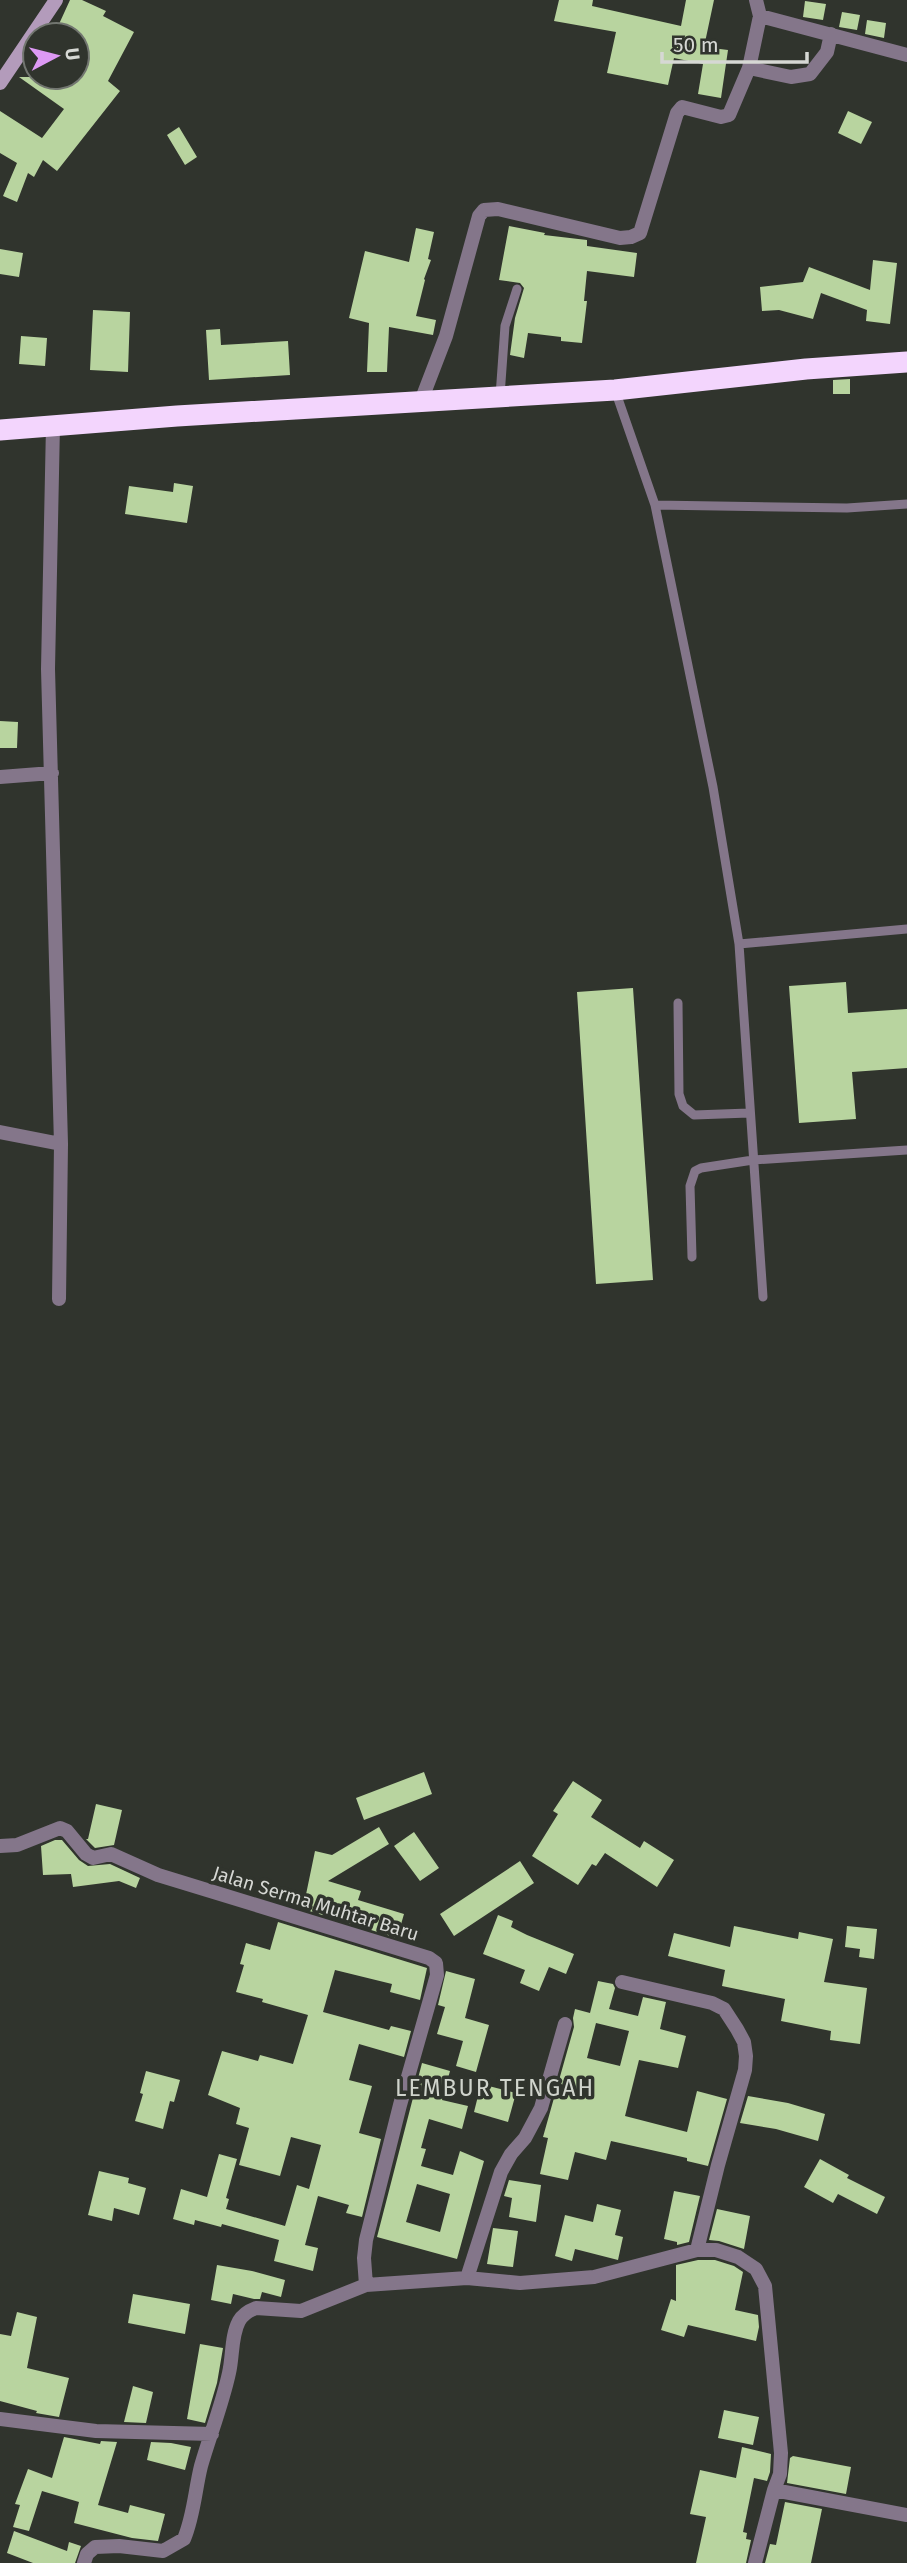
<svg xmlns="http://www.w3.org/2000/svg" width="907" height="2563" viewBox="0 0 907 2563" font-family="'Fira Sans',sans-serif">
<style>
.building{fill:#b8d49f;fill-rule:evenodd}
.lines{fill:none;stroke-linecap:round;stroke-linejoin:round}
.lane{stroke:#84768a;stroke-width:9}
.street{stroke:#84768a;stroke-width:14}
.secondary{stroke:#b39bbb;stroke-width:14}
.highway{stroke:#f3d5fd;stroke-width:21}
.labels{text-anchor:middle;stroke-width:7;stroke-linejoin:round;paint-order:stroke}
.street-label{font-size:19px;fill:#d6d8d4;stroke:#30342d}
.quarter-label{font-size:23px;letter-spacing:2px;fill:#d0d4cc;stroke:#30342d}
</style>
<rect width="100%" height="100%" fill="#30342d"/>
<path class="building" d="M70,0h12l24,11 -3,5 31,16 -26,49 12,10 -63,80 -14,-11 -9,17 -6,-4 -11,29 -14,-6 14,-33 -17,-10v-42l42,27 22,-29 -45,-32h58v-42h-23z
M559,0h34l-1,6 89,20 5,-26h28l-10,47 24,3 -7,48 -23,-4 5,-30 -29,-6 -6,27 -61,-12 9,-41 -62,-11z
M805,1l21,3 -3,16 -20,-3z
M842,12l18,3 -3,15 -18,-3z
M867,20l19,3 -2,15 -19,-4z
M848,111l24,11 -11,22 -23,-11z
M179,127l18,30 -12,8 -18,-30z
M509,226l36,7 -1,2 43,5v6l50,7 -3,24 -47,-6 -3,30h3l-5,42 -21,-2v-4l-33,-4 -4,25 -14,-3 5,-37 9,-30 -4,-5 -21,-3z
M416,228l18,4 -6,27 3,1 -7,19 1,1 -9,36 20,4 -3,15 -44,-8 -2,45h-20l2,-49 -20,-5 16,-67 44,11z
M0,249l23,4 -4,24 -19,-3z
M873,260l24,3 -7,61 -24,-3 1,-11 -46,-17 -8,26 -34,-9 -17,1 -2,-24 43,-5 6,-15 61,23z
M93,310l37,2 -2,60 -38,-2z
M220,329l1,16 67,-4 2,34 -81,5 -3,-50z
M21,336l26,2 -2,28 -26,-2z
M850,379v15h-17v-14z
M174,483l19,3 -6,37 -62,-9 4,-28 44,6z
M0,721l18,1 -1,26h-17z
M846,982l2,31 59,-4v59l-55,4 4,47 -57,4 -10,-137z
M633,988l20,292 -57,4 -19,-292z
M424,1772l8,22 -68,26 -8,-22z
M573,1781l29,19 -11,17 49,31 4,-7 30,19 -17,27 -52,-34 -9,13 -4,-2 -14,21 -46,-29 26,-42 -5,-3z
M96,1804l26,6 -8,35 -19,3 -9,-9h2z
M379,1827l10,17 -61,37 33,10 -3,9 46,14 -7,24 -94,-29 12,-58 17,4z
M414,1832l25,36 -19,13 -26,-35z
M55,1840h7l17,20 9,6 22,-2 30,14 -4,10 -17,-7 -46,6 -2,-13 -28,1 -2,-29z
M520,1861l14,22 -80,53 -14,-22z
M498,1915l15,6 -2,6 16,8 47,19 -8,20 -17,-7 -10,24 -19,-8 5,-13 -42,-16z
M278,1922l149,46 -7,32 -30,-8 2,-8 -57,-14 -12,42 66,18 2,-4 20,5 -7,26 -45,-13 -10,36 23,6 -13,47 22,6 -19,78 -16,-4 3,-8 -31,-9 -13,49 13,3 -5,23 -39,-10 5,-21 -57,-16 -1,3 -26,-7 -1,5 -21,-6 8,-30 26,8 12,-43 18,5 -11,39 3,1 -3,10 59,17 12,-41 12,4 12,-44 -30,-8 -11,39 -41,-11 10,-37 -13,-4 4,-16 -32,-13 14,-44 36,10 2,-6 33,9 15,-49 -46,-13 1,-3 -27,-7 8,-27 -4,-1 6,-21 24,7z
M734,1926l64,13 1,-7 34,7 -9,43 43,6 -7,56 -30,-4 1,-9 -50,-10 4,-22 -63,-13 3,-16 -57,-14 6,-23 56,14z
M847,1926l30,3 -3,30 -15,-2 1,-8 -15,-2z
M446,1971l29,8 -10,39 24,7 -13,47 -20,-6 7,-25 -26,-7 8,-27 -7,-2z
M598,1981l15,3 2,4 -6,21 29,7 5,-19 23,5 -6,27 26,7 -8,32 -39,-8 -14,56 62,16 10,-41 30,8 -19,67 -21,-5v-3l-76,-17 -5,19 -31,-8 -7,28 -28,-6 8,-36 -5,-1 31,-110 -1,-9 2,-9 15,4zM596,2023l33,8 -9,35 -33,-8z
M422,2063l28,8 -8,29 26,6 -6,23 -33,-10 -8,29 5,1 -5,17 32,9 7,-24 24,10 -27,98 -80,-22zM417,2184l33,10 -10,38 -34,-10z
M146,2071l34,9 -6,22 -4,-1 -7,28 -28,-8 8,-27 -3,-1z
M481,2084l35,9 -8,29 -34,-10z
M748,2096l40,7 37,11 -7,27 -42,-12 -36,-6z
M820,2159l29,16 -2,3 38,19 -8,17 -39,-20 -5,9 -29,-16z
M99,2171l30,7 -1,5 18,5 -7,27 -25,-7 -2,13 -24,-6z
M509,2180l32,5 -5,37 -27,-5 3,-19 -8,-2z
M674,2191l26,5 -11,46 -12,3v-3l-13,-3z
M597,2204l24,6 -6,25 8,2 -5,23 -43,-11 -3,12 -17,-5 10,-41 28,7z
M717,2209l33,7 -6,33 -25,-8 -10,-1z
M493,2228l25,3 -5,36 -26,-3z
M698,2260h17l19,6 9,6 -8,38 23,5 1,12 -3,14 -68,-16 -4,12 -23,-7 10,-31 5,2v-36z
M217,2265l35,6 33,9 -4,17 -19,-5 -2,7h-6l-21,-5 -2,10 -20,-4z
M133,2294l57,10 -5,30 -57,-11z
M17,2312l20,5 -10,51 42,10 -10,39 -23,-4 1,-2 -37,-10v-67l11,2z
M200,2344l23,4 -6,35 -12,40 -18,-4z
M133,2386l20,6 -7,31 -22,-1z
M724,2410l35,7 -6,28 -35,-7z
M64,2437l36,7 1,-3 16,1 -19,63 30,8 2,-8 35,9 -7,27 -26,-3 -58,-15 5,-21 -37,-11 -13,40 -16,-4 7,-22 -5,-1 13,-35 24,9z
M151,2442l20,1 20,4 -6,23 -38,-10z
M742,2447l29,7 -1,18 -3,9 -13,-3 -11,54 4,1 -1,6 5,1 -5,23h-50l10,-46 -16,-3 10,-44 36,8z
M793,2456l58,11 -5,27 -59,-11 3,-25z
M785,2502l37,7 -11,54h-46l5,-19 6,1z
M14,2531l53,20 2,-9 12,4 -6,17h-42l-26,-10z"/>
<g class="lines">
<path class="lane" d="M615,390l40,115 58,282 26,157 24,353
M500,396l5,-70 12,-37
M655,505l192,3 60,-4
M739,944l168,-15
M678,1003l1,91 4,12 11,9 55,-2
M692,1257l-2,-71 5,-15 6,-3 52,-8 154,-10"/>
<path class="street" d="M760,16l147,39
M749,68l11,-52 -4,-16
M421,401l25,-65 33,-120 5,-6 14,-1 122,29 11,-1 9,-4 37,-120 5,-6 39,10 8,-2 20,-47 42,9 19,-3 17,-22 4,-18
M53,425l-5,244 13,475 -2,155
M0,777l52,-4
M0,1132l61,12
M0,1846l17,-1 43,-17 7,3 19,23 7,4 18,-4 47,21 271,83 7,5 1,12 -37,130 -34,135 -2,18 2,27
M622,1982l90,21 12,6 13,20 7,13 2,14 -1,14 -27,95 -21,85
M467,2278l34,-106 10,-18 14,-16 16,-30 24,-84
M0,2419l96,12 116,3
M84,2563l3,-9 8,-7 24,-1 44,5 21,-12c10,-24 11,-49 17,-73 9,-31 21,-61 28,-93 4,-17 2,-37 10,-52 4,-7 9,-10 17,-13l45,3 65,-26 101,-7 53,5 74,-6 103,-27h19l22,7 18,12 9,17 16,167 -1,21 -6,16
M755,2563l19,-73 133,25"/>
<path class="secondary" d="M0,83l56,-83"/>
<path class="highway" d="M0,430l177,-14 438,-26 191,-21 101,-7"/>
</g>
<g class="labels">
<g class="street-label">
<text transform="translate(316 1903) rotate(17)" y="7">Jalan Serma Muhtar Baru</text>
</g>
<g class="quarter-label">
<text x="495" y="2096">LEMBUR TENGAH</text>
</g>
</g>
<g transform="translate(56 56) rotate(83)"><circle r="33" fill="#30342d" stroke="#727670" stroke-width="2"/>
<path d="M0-5L12 26L0 18L-12 26Z" fill="#dd99f4"/>
<text y="-10" font-size="19" font-weight="bold" text-anchor="middle" fill="#d6d8d4">U</text>
</g>
<path d="M662 52v10h145v-10" fill="none" stroke="#d6d8d4" stroke-width="3.5"/>
<text x="673" y="52" font-size="21" fill="#d6d8d4" stroke="#30342d" stroke-width="5" paint-order="stroke">50 m</text>
</svg>
